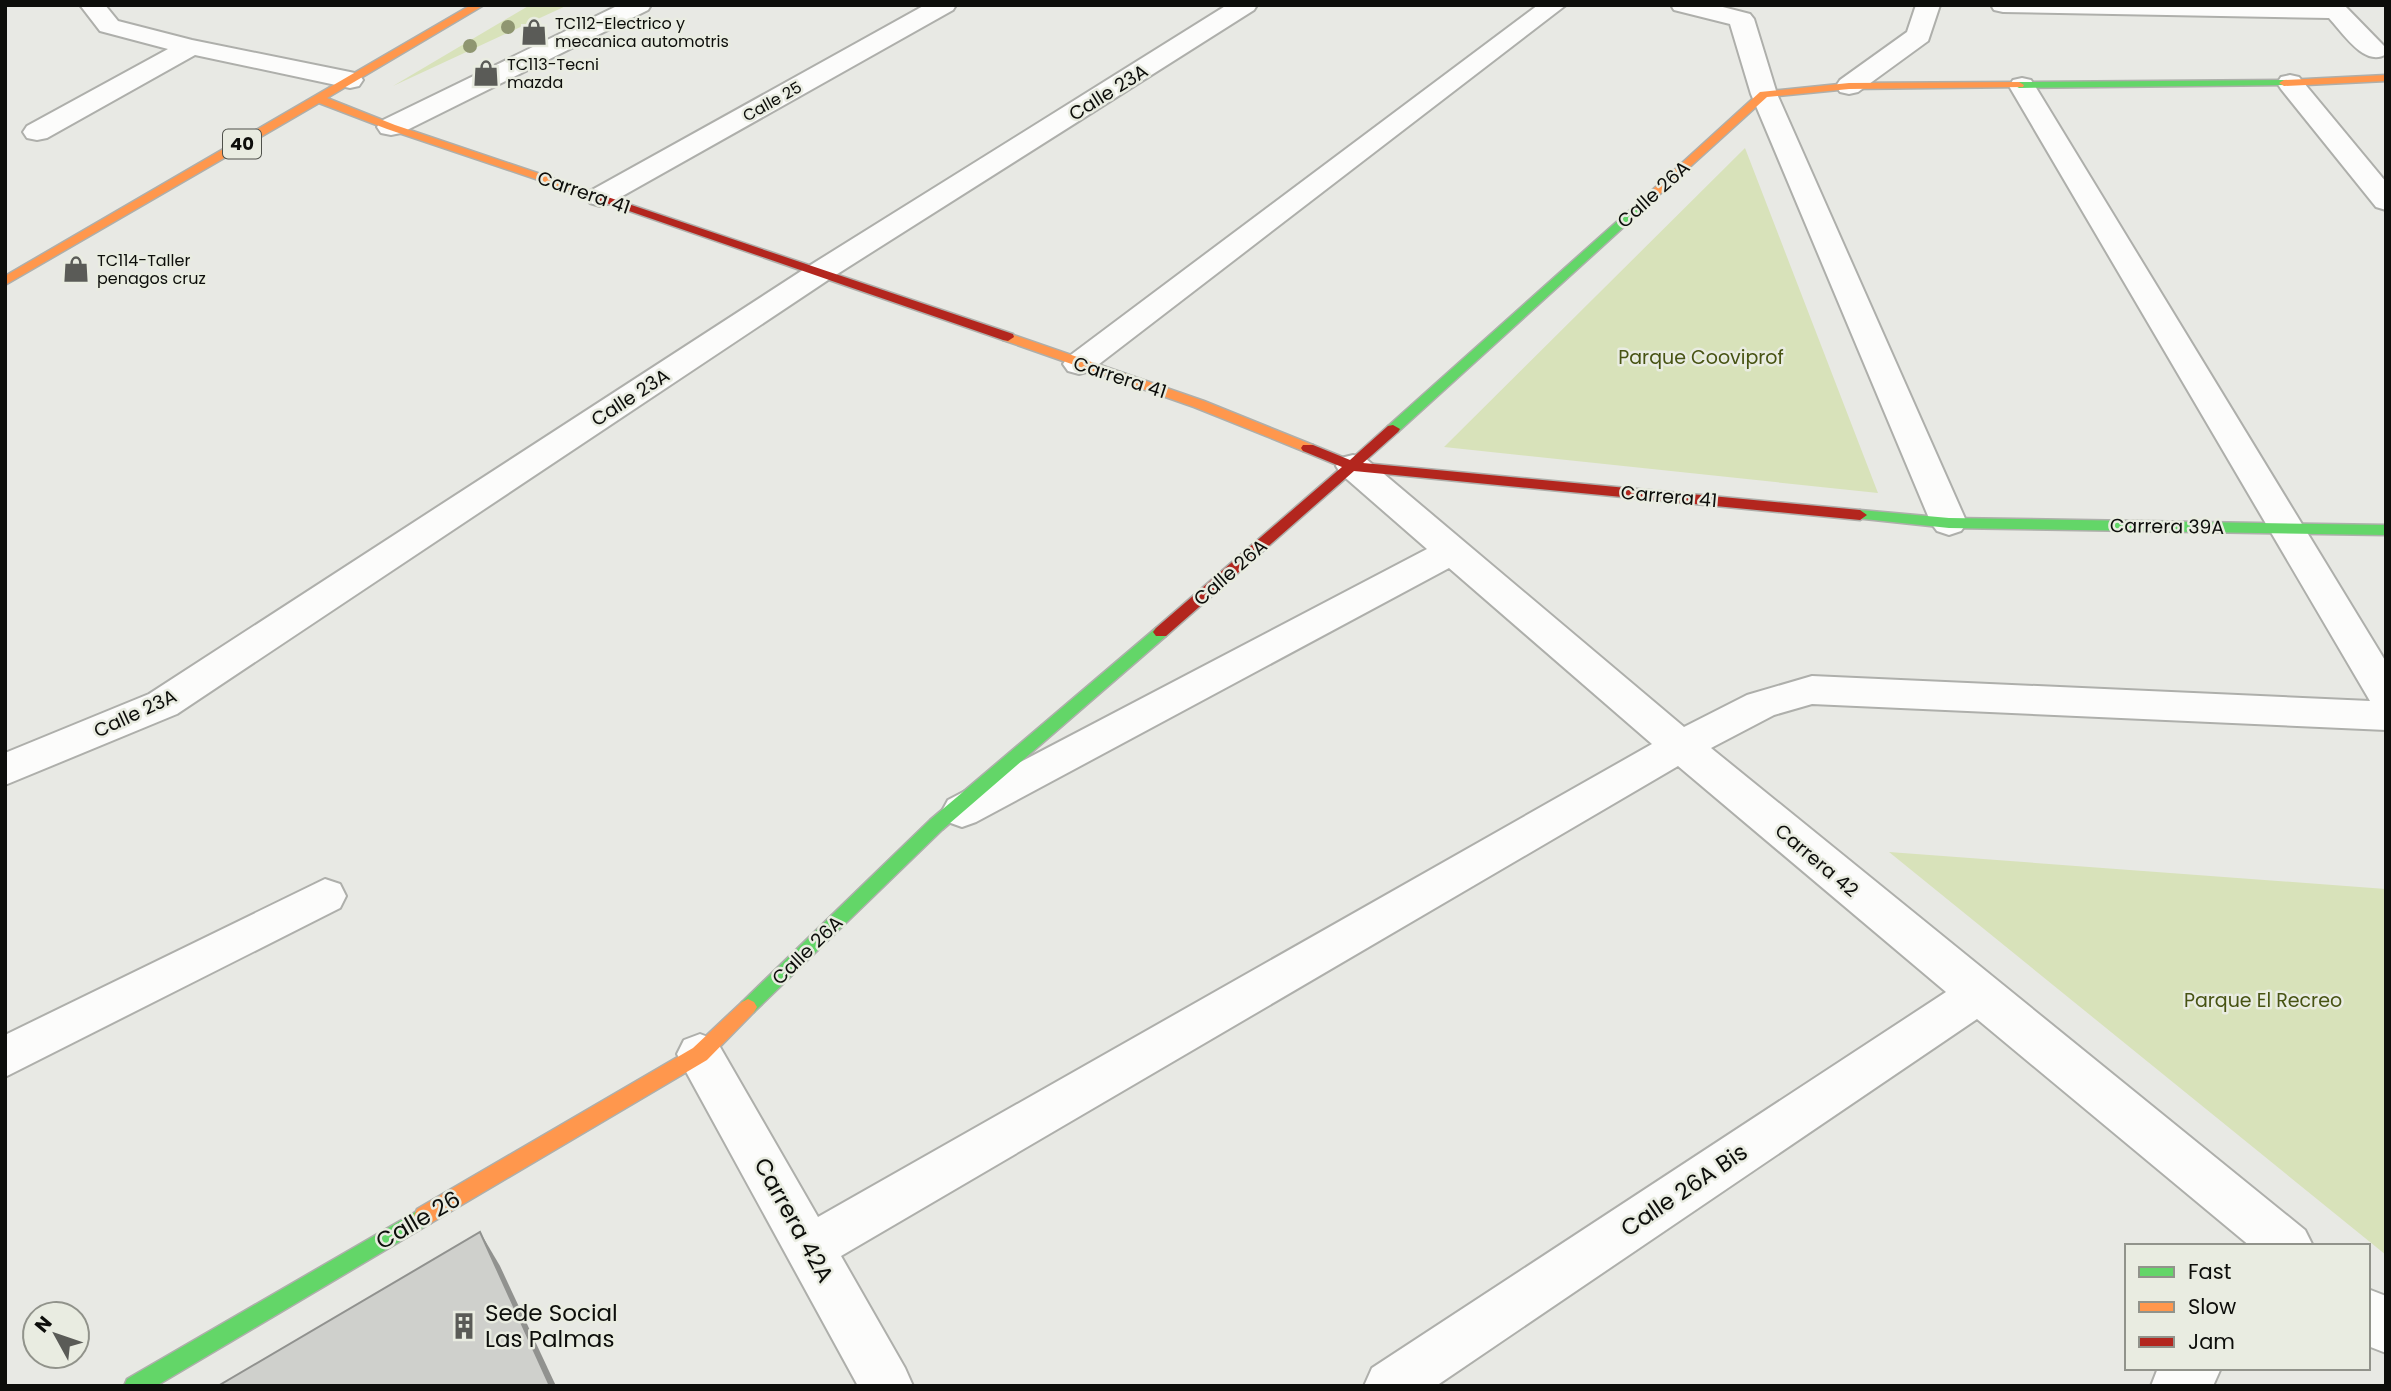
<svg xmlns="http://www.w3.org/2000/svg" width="2391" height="1391" viewBox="0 0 2391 1391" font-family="Poppins,sans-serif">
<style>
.green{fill:#d8e2ba}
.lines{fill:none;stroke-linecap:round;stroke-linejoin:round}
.street-casing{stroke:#aeafab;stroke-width:4}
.fast-casing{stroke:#aeafab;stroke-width:3}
.slow-casing{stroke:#aeafab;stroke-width:3}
.jam-casing{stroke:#aeafab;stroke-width:3}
.street{fill:#fcfcfb;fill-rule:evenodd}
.fast{fill:#63d668;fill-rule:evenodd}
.slow{fill:#ff974d;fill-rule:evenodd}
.jam{fill:#b3261e;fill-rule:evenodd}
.tree{fill:#8f9671}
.shaded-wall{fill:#91928f}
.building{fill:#cfd0cc;stroke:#91928f;stroke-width:2}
.labels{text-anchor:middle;stroke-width:5;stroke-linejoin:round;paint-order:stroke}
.far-poi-label{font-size:16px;fill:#0d0e0b;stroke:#e9ece1;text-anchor:start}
.far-street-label{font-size:16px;fill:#0d0e0b;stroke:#e9ece1}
.shield{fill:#e9ece1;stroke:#4f514b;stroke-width:2}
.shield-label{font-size:18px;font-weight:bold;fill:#0d0e0b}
.street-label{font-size:19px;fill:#0d0e0b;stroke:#e9ece1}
.park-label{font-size:19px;fill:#475313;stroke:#e9ece1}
.near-street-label{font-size:23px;fill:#0d0e0b;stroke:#e9ece1}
.near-poi-label{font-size:23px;fill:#0d0e0b;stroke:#e9ece1;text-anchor:start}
</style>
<rect width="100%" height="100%" fill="#e8e9e4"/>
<path class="green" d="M530,5h38l-175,81z
M1745,148l133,345 -434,-46z
M1889,852l497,37v366z"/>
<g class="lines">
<defs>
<path id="street" d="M80,5h25l13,16 74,19 158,32 9,2 4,6 -4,6 -9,2 -155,-33 -148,83 -10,2 -10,-2 -4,-6 4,-6 141,-77 -68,-18z
M619,5h32l-3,5 -247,123 -10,2 -10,-2 -4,-6 4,-6z
M925,5h31l-3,5 -343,193 -10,3 -10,-3 -4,-6 4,-6z
M1227,5h30l-3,5 -423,268 -654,436 -172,71v-32l144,-59 660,-428z
M1538,5h28l-476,366 -11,3 -11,-3 -5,-7 5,-7z
M1671,5h44l35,9 4,5 23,75 190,429 -6,8 -12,4 -12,-4 -6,-8 -180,-429 -21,-70 -56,-14z
M1916,5h24l-12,36 -70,51 -9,2 -9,-2 -4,-6 4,-6 67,-48z
M1991,5h353l40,41 2,8c-21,14 -44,-22 -57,-36l-326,-6 -9,-2z
M2290,75l9,2 87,105v28l-10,-3 -95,-118 -4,-6 4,-6z
M2022,78l9,2 4,6 351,576v68l-574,-26 -38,11 -63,33 594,482 8,16h-63l-273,-227 -541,367h-72l8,-18 574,-376 -268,-226 -837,490 64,112 8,18h-55l-174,-318 -7,-14 7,-14 16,-6 16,6 102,177 834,-473 -203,-176 -473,254 -14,5 -14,-5 -6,-11 6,-11 479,-251 -86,-75 -5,-8 5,-8 12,-3 12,3 319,269 63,-32 65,-19 558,25 -361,-615 4,-6z
M325,879l15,5 6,12 -6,12 -335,169v-42z
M2368,1289l18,7v57l-18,-7z
M2158,1368h63l-8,18h-62z"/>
<path id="fast" d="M2284,80l4,1v4l-269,3 -5,-3 5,-3z
M1645,198l4,2v4l-251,228h-10l-2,-3 2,-3 253,-226z
M1860,510l89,8 437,7v10l-437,-7 -94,-10 -2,-3z
M1161,627l8,5 -3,4 -224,194 -188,182 -6,3 -6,-3 -3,-5 3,-5 188,-182 226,-192z
M424,1207l7,2 3,7 -3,7 -275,163h-32l3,-7z"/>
<path id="slow" d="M471,5h13l-157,93 68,27 190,64v4h-8l-190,-64 -68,-26 -314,182v-9z
M2386,75v6l-102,5 -5,-3 5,-3z
M2019,82l5,3 -1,2 -174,2 -82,8 -118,107 -4,2 -6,-4 121,-110 89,-9z
M1008,333l196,68 109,44 2,3 -7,4 -5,-1 -109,-44 -191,-67 -1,-3z
M748,999l6,3 3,5 -3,5 -47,48 -276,163 -7,2 -7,-2 -3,-7 3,-7 276,-161 49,-46z"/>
<path id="jam" d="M581,188l432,146 1,3 -6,4 -5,-1 -426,-147v-4z
M1393,425l7,4 -2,3 -35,31 497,47 7,5 -7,5 -506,-49 -188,165h-10l-3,-4 3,-4 186,-161 -39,-16 -2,-3 2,-3h10l37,15 38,-34z"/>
</defs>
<use href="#street" class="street-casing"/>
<use href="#fast" class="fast-casing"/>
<use href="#slow" class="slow-casing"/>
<use href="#jam" class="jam-casing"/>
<use href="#street" class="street"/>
<use href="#fast" class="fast"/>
<use href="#slow" class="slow"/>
<use href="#jam" class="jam"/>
</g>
<g class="tree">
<circle cx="508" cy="27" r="7"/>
<circle cx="470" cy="46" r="7"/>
</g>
<path class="shaded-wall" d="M480,1232l20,34 56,120h-6z"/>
<path class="building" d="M480,1232l70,154h-332z"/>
<defs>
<symbol id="shop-bare" viewBox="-9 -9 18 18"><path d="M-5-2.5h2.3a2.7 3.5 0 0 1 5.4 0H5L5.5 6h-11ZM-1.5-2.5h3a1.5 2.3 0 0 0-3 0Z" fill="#5a5b57" stroke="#e9ece1" stroke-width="2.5" paint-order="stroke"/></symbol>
<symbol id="building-bare" viewBox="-9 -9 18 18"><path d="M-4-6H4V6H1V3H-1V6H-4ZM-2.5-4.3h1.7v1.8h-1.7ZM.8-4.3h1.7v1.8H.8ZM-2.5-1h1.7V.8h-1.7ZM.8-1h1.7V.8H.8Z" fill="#5a5b57" stroke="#e9ece1" stroke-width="2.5" paint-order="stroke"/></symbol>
</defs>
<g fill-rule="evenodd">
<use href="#shop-bare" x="515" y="13" width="38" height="38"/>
<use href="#shop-bare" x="467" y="54" width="38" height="38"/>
<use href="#shop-bare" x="57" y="250" width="38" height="38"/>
<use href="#building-bare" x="445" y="1307" width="38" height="38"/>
</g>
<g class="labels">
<g class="far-poi-label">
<text x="555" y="29">TC112-Electrico y<tspan x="555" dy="18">mecanica automotris</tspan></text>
<text x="507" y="70">TC113-Tecni<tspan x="507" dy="18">mazda</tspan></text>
<text x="97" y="266">TC114-Taller<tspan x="97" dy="18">penagos cruz</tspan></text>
</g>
<g class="far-street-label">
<text transform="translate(772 101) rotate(-29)" y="6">Calle 25</text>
</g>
<rect class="shield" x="223" y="129.5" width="38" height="29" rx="5"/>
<g class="shield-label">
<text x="242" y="150">40</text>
</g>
<g class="street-label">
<text transform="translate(1108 92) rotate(-32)" y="7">Calle 23A</text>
<text transform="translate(584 192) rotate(19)" y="7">Carrera 41</text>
<text transform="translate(1653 194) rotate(-42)" y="7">Calle 26A</text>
<text transform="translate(1120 377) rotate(18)" y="7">Carrera 41</text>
<text transform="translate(630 397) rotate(-33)" y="7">Calle 23A</text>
<text transform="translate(1669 496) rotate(5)" y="7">Carrera 41</text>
<text transform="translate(2167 526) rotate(1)" y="7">Carrera 39A</text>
<text transform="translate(1230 572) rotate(-41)" y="7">Calle 26A</text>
<text transform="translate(135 713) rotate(-25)" y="7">Calle 23A</text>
<text transform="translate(1817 860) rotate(40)" y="7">Carrera 42</text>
<text transform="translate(807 950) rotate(-44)" y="7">Calle 26A</text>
</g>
<g class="park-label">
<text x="1701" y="364">Parque Cooviprof</text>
<text x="2263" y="1007">Parque El Recreo</text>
</g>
<g class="near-street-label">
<text transform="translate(1684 1190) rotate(-34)" y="8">Calle 26A Bis</text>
<text transform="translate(418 1220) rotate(-30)" y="8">Calle 26</text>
<text transform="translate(794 1220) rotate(61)" y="8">Carrera 42A</text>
</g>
<g class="near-poi-label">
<text x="485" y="1321">Sede Social<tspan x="485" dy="26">Las Palmas</tspan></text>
</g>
</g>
<rect width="2391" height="1391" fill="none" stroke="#0d0e0b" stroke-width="14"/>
<rect x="2125" y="1244" width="245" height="126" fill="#e9ece1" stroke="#91938b" stroke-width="2"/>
<rect x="2139" y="1267" width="35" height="10" fill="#63d668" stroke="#91938b" stroke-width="2"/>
<text x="2188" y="1279" font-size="21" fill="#0d0e0b">Fast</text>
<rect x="2139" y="1302" width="35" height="10" fill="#ff974d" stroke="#91938b" stroke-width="2"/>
<text x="2188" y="1314" font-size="21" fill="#0d0e0b">Slow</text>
<rect x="2139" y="1337" width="35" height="10" fill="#b3261e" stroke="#91938b" stroke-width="2"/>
<text x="2188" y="1349" font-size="21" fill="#0d0e0b">Jam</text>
<g transform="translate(56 1335) rotate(310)"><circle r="33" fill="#e9ece1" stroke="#91938b" stroke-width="2"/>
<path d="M0-5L12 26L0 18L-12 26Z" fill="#5a5b57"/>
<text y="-10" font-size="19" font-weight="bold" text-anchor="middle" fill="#0d0e0b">N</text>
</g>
</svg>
